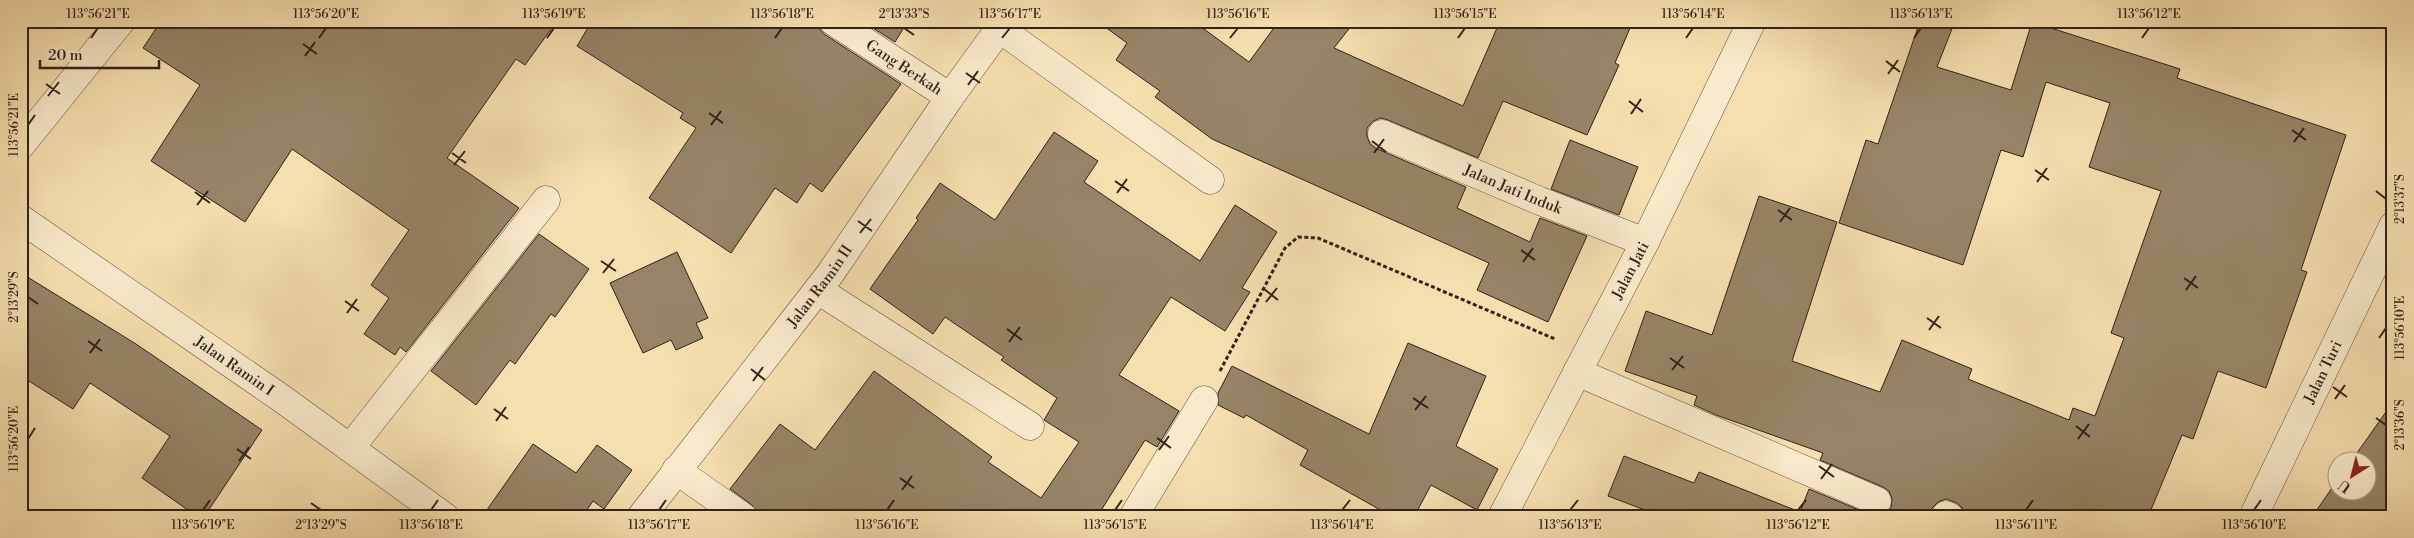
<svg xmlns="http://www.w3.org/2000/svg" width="2414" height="538" viewBox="0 0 2414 538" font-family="'Libre Bodoni',serif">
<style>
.building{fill:#978467;stroke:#31211a}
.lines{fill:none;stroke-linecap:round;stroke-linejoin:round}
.minor-casing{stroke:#62503f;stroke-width:29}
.path{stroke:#31211a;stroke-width:3;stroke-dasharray:4 2.5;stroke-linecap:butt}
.minor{stroke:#f9eacb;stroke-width:28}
.ticks{fill:none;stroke:#31211a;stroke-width:2}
.labels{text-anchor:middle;stroke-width:4;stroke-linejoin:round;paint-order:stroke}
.street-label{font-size:15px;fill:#31211a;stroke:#f9eacb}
.neatline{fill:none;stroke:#31211a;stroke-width:2}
.ticks-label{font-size:12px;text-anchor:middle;fill:#31211a}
</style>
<rect width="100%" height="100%" fill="#f6dfaf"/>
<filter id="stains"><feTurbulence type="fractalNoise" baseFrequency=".004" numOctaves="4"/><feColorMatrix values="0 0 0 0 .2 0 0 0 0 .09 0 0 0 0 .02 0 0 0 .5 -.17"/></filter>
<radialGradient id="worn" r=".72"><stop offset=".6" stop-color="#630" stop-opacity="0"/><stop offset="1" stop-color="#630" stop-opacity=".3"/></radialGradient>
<path class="building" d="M161,21h396l-32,44 -9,-6 -69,99 72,50 -113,144 -6,-5 -5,8 -31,-21 25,-36 -18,-13 38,-55 -117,-81 -47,73 -94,-61 49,-76 -57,-37z
M592,21h226l1,7 5,6 77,50 -79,108 -12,-9 -13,20 -22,-15 -44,65 -82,-55 47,-70 -16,-10 3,-5 -106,-67z
M862,21h46l-13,21z
M1097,21h96l56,41 30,-41h76l-21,27 129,58 37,-85h133l-18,42 4,2 -32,70 -84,-34 -25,57 -90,-38 -7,-2 -8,3 -6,7v8l3,8 5,4 91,39 -9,21 73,34 10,-24 47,18 -39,86 -71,-32 12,-27 -277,-124 -57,-42 5,-6 -44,-31 11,-17z
M1920,21h35l-18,46 74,23 21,-68 148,47 -3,9 169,57 -45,135 6,2 -41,116 -48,-17 -25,68 -11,-4 -34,82h-182l-3,-8 -6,-6 -11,-4 -8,3 -6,6 -1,9h-268l-55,-21 16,-40 70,27 5,-11 101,40 9,-23 62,26 8,1 7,-2 5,-6 1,-9 -3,-8 -6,-4 -63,-27 3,-7 -107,-38 -22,-10 3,-9 -72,-25 21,-60 66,24 47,-139 78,26 -45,139 88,31 22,-52 70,29 -4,10 101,41 4,-12 22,8 29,-78 -13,-5 50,-142 -72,-24 21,-64 -64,-21 -23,75 -22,-7 -38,115 -124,-42 27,-83 12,4z
M1054,132l44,29 -14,21 116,79 35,-56 42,27 -35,56 8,4 -25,39 -54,-34 -52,78 60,36 -22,36 -12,-7 -48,77h-339l-6,-12 -22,-16 50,-65 35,26 59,-79 118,86 -4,5 53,36 38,-56 -35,-22 13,-22 -56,-38 3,-3 -59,-40 -12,17 -63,-45 48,-69 -2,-2 24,-35 55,37z
M1570,140l68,27 -19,48 -68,-26z
M539,234l50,35 -34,48 -4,-3 -36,50 -5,-4 -34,45 -45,-34z
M677,252l31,66 -12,5 7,15 -27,12 -5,-10 -28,13 -33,-70z
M21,273l115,71 126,86 -58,87h-6l-56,-39 28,-42 -80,-53 -17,26 -52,-33z
M1408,343l78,33 -30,70 42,23 -21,41 -46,-25 -17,32h-21l-93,-52 8,-15 -62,-35 -2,3 -26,-13v-12l14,-27 137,68z
M2393,402v115h-81l24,-35v8h30v-30h-14z
M533,444l43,29 21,-28 35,25 -28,39 -11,-8 -11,16h-100z"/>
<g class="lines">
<defs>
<g id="minor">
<path id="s1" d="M833,21l117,76"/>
<path d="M1000,29l210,151"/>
<path id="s2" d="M1382,134l158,67 105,41"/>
<path d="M21,145l100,-124"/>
<path id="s3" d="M21,219l260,179 164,119"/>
<path d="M818,290l212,136"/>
<path d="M1577,372l300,129"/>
<path d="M350,448l196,-248"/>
<path d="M676,470l67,47"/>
<path d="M1946,515l4,2"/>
<path id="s4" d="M641,517l189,-243 120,-177 55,-76"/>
<path d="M1133,517l71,-117"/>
<path id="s5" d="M1502,517l143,-275 107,-221"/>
<path id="s6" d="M2253,517l140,-291"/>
</g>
</defs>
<use href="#minor" class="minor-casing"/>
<path class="path" d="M1220,371l65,-123 13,-11 20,1 237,101"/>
<use href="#minor" class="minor"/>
</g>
<path class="ticks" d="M904,28l10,7M91,38l7,-10M319,38l7,-10M547,38l7,-10M775,38l7,-10M1002,38l8,-10M1230,38l8,-10M1458,38l7,-10M1686,38l7,-10M1914,38l7,-10M2142,38l7,-10M303,44l14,10M305,56l10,-14M1886,61l14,11M966,73l14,10M1888,74l10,-14M46,84l14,10M968,85l10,-14M48,96l11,-14M1629,101l14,11M709,113l14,10M1631,114l10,-15M28,125l7,-10M711,125l10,-14M2292,130l14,10M1372,141l14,11M2294,142l10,-14M452,153l14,10M1374,153l10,-14M454,165l11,-14M2035,170l14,10M1115,181l14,10M2037,182l10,-14M2376,191l10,8M195,192l15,11M1117,193l10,-14M197,205l11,-14M1778,210l14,10M858,221l14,10M1780,222l10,-14M860,233l11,-14M1521,250l14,10M601,261l15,10M1523,262l10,-14M603,273l11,-14M2184,278l14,10M1264,289l14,11M2186,290l10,-14M28,297l10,7M345,301l14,10M1266,302l11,-14M347,313l10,-14M1927,318l14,10M1007,329l15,11M1929,330l10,-14M2379,338l7,-10M88,341l14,10M1009,342l11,-15M90,353l10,-14M1670,358l14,10M751,369l14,11M1672,370l11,-14M753,381l10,-14M2333,387l14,10M1413,398l15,10M2335,399l10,-14M494,409l14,10M1415,410l11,-14M2376,418l10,7M496,421l10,-14M2076,426l14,11M1157,438l14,10M28,439l7,-11M2078,439l11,-15M237,449l14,10M1159,450l10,-14M239,461l10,-14M1819,466l15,11M900,478l14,10M1821,479l11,-15M902,490l10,-14M311,503l10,7M203,510l7,-10M431,510l7,-10M659,510l7,-10M887,510l7,-10M1115,510l7,-10M1342,510l8,-10M1570,510l8,-10M1798,510l8,-10M2026,510l7,-10M2254,510l7,-10"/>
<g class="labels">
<g class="street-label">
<text dy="5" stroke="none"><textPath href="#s1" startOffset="85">Gang Berkah</textPath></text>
<text dy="5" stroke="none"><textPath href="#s2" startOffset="142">Jalan Jati Induk</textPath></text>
<text dy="5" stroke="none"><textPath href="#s5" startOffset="278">Jalan Jati</textPath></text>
<text dy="5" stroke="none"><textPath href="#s4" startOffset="292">Jalan Ramin II</textPath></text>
<text dy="5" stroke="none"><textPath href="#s3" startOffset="259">Jalan Ramin I</textPath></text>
<text dy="5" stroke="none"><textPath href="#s6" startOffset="161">Jalan Turi</textPath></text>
</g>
</g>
<rect width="2414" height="538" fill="none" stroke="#f6dfaf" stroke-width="55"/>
<g transform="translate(2352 476) rotate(216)"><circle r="24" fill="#f9eacb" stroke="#a99a84"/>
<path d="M0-4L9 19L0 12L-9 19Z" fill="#8f2418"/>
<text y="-8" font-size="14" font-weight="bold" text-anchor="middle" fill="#31211a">U</text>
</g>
<path d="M40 60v8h119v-8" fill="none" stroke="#31211a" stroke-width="2.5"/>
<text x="48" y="60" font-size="15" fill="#31211a" stroke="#f9eacb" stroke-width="4" paint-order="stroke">20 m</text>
<rect x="28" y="28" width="2358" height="482" class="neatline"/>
<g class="ticks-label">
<text x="98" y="18">113°56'21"E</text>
<text x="326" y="18">113°56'20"E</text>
<text x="554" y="18">113°56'19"E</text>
<text x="782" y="18">113°56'18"E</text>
<text x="904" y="18">2°13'33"S</text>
<text x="1010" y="18">113°56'17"E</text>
<text x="1238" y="18">113°56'16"E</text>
<text x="1465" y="18">113°56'15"E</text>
<text x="1693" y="18">113°56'14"E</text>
<text x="1921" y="18">113°56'13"E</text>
<text x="2149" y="18">113°56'12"E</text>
<text transform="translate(14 125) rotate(-90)" y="4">113°56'21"E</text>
<text transform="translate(2400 199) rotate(-90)" y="4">2°13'37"S</text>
<text transform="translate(14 297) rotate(-90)" y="4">2°13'29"S</text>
<text transform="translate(2400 328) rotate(-90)" y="4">113°56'10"E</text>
<text transform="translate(2400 425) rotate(-90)" y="4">2°13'36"S</text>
<text transform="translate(14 439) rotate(-90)" y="4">113°56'20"E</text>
<text x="203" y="529">113°56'19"E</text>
<text x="321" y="529">2°13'29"S</text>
<text x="431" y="529">113°56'18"E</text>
<text x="659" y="529">113°56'17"E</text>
<text x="887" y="529">113°56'16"E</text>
<text x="1115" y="529">113°56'15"E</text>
<text x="1342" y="529">113°56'14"E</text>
<text x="1570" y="529">113°56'13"E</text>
<text x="1798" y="529">113°56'12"E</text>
<text x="2026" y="529">113°56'11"E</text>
<text x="2254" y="529">113°56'10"E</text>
</g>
<rect width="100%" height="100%" filter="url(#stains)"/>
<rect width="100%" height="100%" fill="url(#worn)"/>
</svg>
